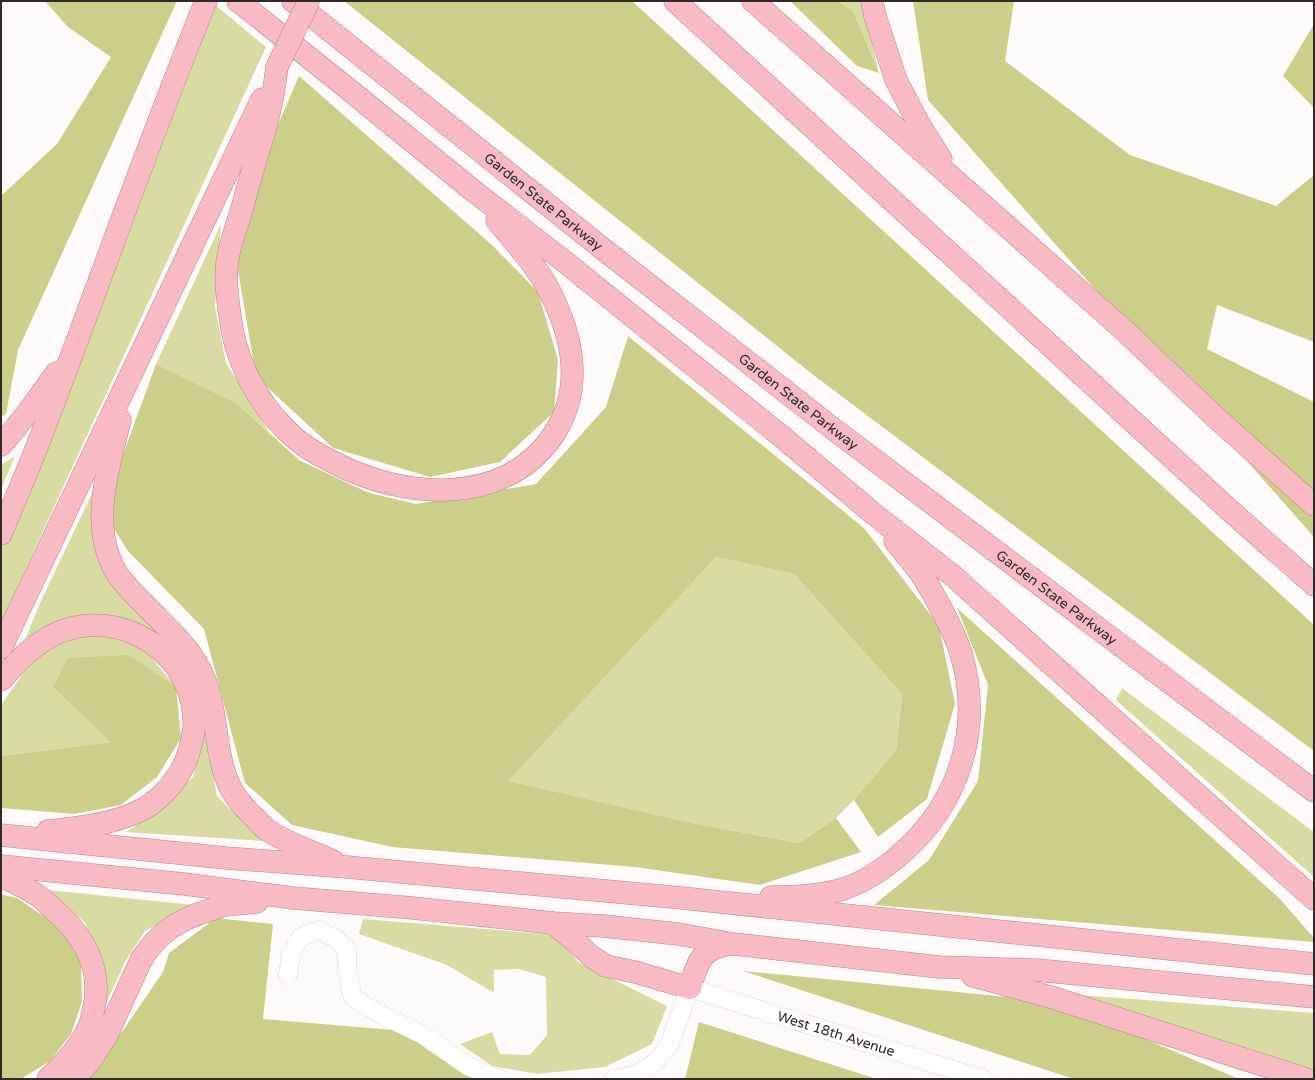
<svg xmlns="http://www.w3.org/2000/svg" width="1315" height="1080" viewBox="0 0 1315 1080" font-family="'Varela Round',sans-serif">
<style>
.green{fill:#d8dca3}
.forest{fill:#cbcf8a}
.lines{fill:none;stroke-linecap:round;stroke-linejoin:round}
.minor-casing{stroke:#e0d0c9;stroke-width:19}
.highway-casing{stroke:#b2888c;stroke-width:23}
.minor{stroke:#fff;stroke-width:18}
.highway{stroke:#f8bbc3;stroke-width:22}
.highway-bridge-casing{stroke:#b2888c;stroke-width:23;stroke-linecap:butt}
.highway-bridge{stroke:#f8bbc3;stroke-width:22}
.labels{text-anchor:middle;stroke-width:3.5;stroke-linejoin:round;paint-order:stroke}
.street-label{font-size:14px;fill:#2f2927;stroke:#fff}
</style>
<rect width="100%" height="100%" fill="#fefaf9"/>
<path class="green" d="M838,1h24l17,72 -26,-62z
M214,4l52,43 -265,575v-73l54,-121z
M221,224l-6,83 11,56 44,70 -34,-30 -80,-39z
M15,456l-14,33v-24z
M93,491l2,1v26l66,116 -41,-15 -67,6 -25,13 -2,-1 14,-34z
M716,557l78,17 108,120 -6,56 -42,50 -18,18 -37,25 -102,-19 -190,-43z
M100,633l45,17 31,37h-123l59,55 -111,14v-51l28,-40 30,-25z
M1122,688l192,144v45l-198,-177z
M205,730l12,66 45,45 -136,-9 36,-24 31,-31z
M48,890l146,15 -49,26 -20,31 -25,55v-57l-15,-37z
M363,919l195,16 20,27 89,44 -15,38 -47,23 -68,7 -45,-8 -32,-22 32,-12 8,22 30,1 17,-20 -1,-58 -27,-8 -25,1v23l-47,-28 -88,-31z
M1080,995l234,18v61z"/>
<path class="forest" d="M45,1h132l-159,349 -12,64 -5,3v-221l56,-52 54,-87 -43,-30z
M344,1h288l682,624v126l-498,-374z
M790,1h48l15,10 26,62 -22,-7z
M913,1h101l-9,60 125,94 146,51 38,-31v167l-97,-37 -10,44 107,53v135l-386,-437z
M1314,24v84l-31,-32z
M299,76l193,169 46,47 20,68 -4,52 -54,50 -70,15 -97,-29 -77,-71 -19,-113 19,-88z
M628,336l236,192 75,98 16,78 -28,95 -49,38 -24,-37 42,-50 6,-56 -108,-120 -78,-17 -208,224 189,43 102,19 37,-25 25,34 -101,33 -125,-18 -243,-20 -100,-22 -47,-42 -41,-154 -77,-79 -24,-40 53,-146 80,39 63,57 70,33 47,11 120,-20 70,-77z
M957,608l323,291 34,39v4l-440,-37 55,-45 49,-79 10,-96z
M129,655l47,32 5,51 -24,39 -36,28 -47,9 -73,-6v-52l110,-14 -58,-55 15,-29z
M1,894l16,4 38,26 17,18 9,22 1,37 -11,33 -21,27 -29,18h-20z
M216,918l57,6 -10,95 142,12 68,48h-385l5,-5 70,-102 6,-19z
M743,971l315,31 181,77h-165z
M699,1022l178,57h-192z"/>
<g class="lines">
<defs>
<g id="minor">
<path d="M288,975l3,-22 10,-16 17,-7 18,9 11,11v20l6,28 27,16 43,21 45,31 15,7 17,6"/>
<path id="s1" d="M614,1079c25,-3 41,-12 55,-34l21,-57 293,91"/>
</g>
<g id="highway">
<path d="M238,1l104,83 134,109 84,65 221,178 94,79 77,60 362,324"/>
<path id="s2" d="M293,1l310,248 233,182 478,360"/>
<path d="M675,1l551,506 88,78"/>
<path d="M753,1l373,331 89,85 99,88"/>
<path d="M872,1l3,15 21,64 23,44 22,35"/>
<path d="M277,67c-2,13 -3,25 -6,37 -2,11 -5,21 -8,32 -8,25 -15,50 -22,76 -4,13 -9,26 -12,40 -5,21 -2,43 1,64 5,44 26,84 57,115 13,13 29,23 46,31 71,38 177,46 224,-33 26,-44 15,-94 -7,-137 -14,-27 -34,-49 -53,-71"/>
<path d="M120,420c-12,49 -31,105 -4,152 8,13 20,24 30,34 19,20 41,38 53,62 13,23 15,50 19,76 3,20 8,42 22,58 4,6 10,11 14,15 5,5 10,12 16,15 18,11 43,20 63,29"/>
<path d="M1,445c20,-22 38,-47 55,-72"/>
<path d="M1,534c12,-30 25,-59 37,-90 57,-147 108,-297 168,-443"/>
<path d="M1,648l261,-549"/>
<path d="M1,680c13,-14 25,-29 42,-39 62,-41 148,3 151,78 1,13 -3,26 -7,39 -7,18 -21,35 -37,47 -30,19 -68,22 -102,26"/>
<path d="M1,835l225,23 121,9 335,31 632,66"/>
<path d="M1,866l183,18 109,14 120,10 140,15 50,3 75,8 56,10 205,23 98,3 277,27"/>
<path d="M1,876c12,6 26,12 37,20 5,3 10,8 14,12 32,27 52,62 41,104 -1,5 -2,10 -4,15 -9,20 -25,37 -41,52"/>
<path d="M771,897c23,0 50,-1 72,-8 22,-7 42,-21 59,-36 58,-51 81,-125 59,-200 -6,-19 -15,-35 -24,-52 -4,-7 -8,-15 -12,-21 -9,-14 -20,-26 -30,-39"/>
<path d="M553,923l22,18 17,16 14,9 29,6 55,16c8,-27 10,-39 41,-44"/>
<path d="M973,976l78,21 255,82"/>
<path d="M74,1079l16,-18 17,-26 34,-75c17,-27 37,-40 66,-49 6,-2 12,-4 18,-6 11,-1 21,-2 32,-3"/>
</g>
</defs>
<use href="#minor" class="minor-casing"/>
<use href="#highway" class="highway-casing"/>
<use href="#minor" class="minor"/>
<use href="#highway" class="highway"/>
<defs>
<path id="highway-bridge" d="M277,67l32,-66"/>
</defs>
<use href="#highway-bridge" class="highway-bridge-casing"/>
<use href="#highway-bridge" class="highway-bridge"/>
</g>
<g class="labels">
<g class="street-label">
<text dy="5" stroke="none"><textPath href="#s2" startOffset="321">Garden State Parkway</textPath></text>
<text dy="5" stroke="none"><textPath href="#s2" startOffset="645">Garden State Parkway</textPath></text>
<text dy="5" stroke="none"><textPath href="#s2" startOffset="969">Garden State Parkway</textPath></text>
<text dy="5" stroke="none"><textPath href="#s1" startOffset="281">West 18th Avenue</textPath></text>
</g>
</g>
<rect width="1315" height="1080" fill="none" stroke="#2f2927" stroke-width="4"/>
</svg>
